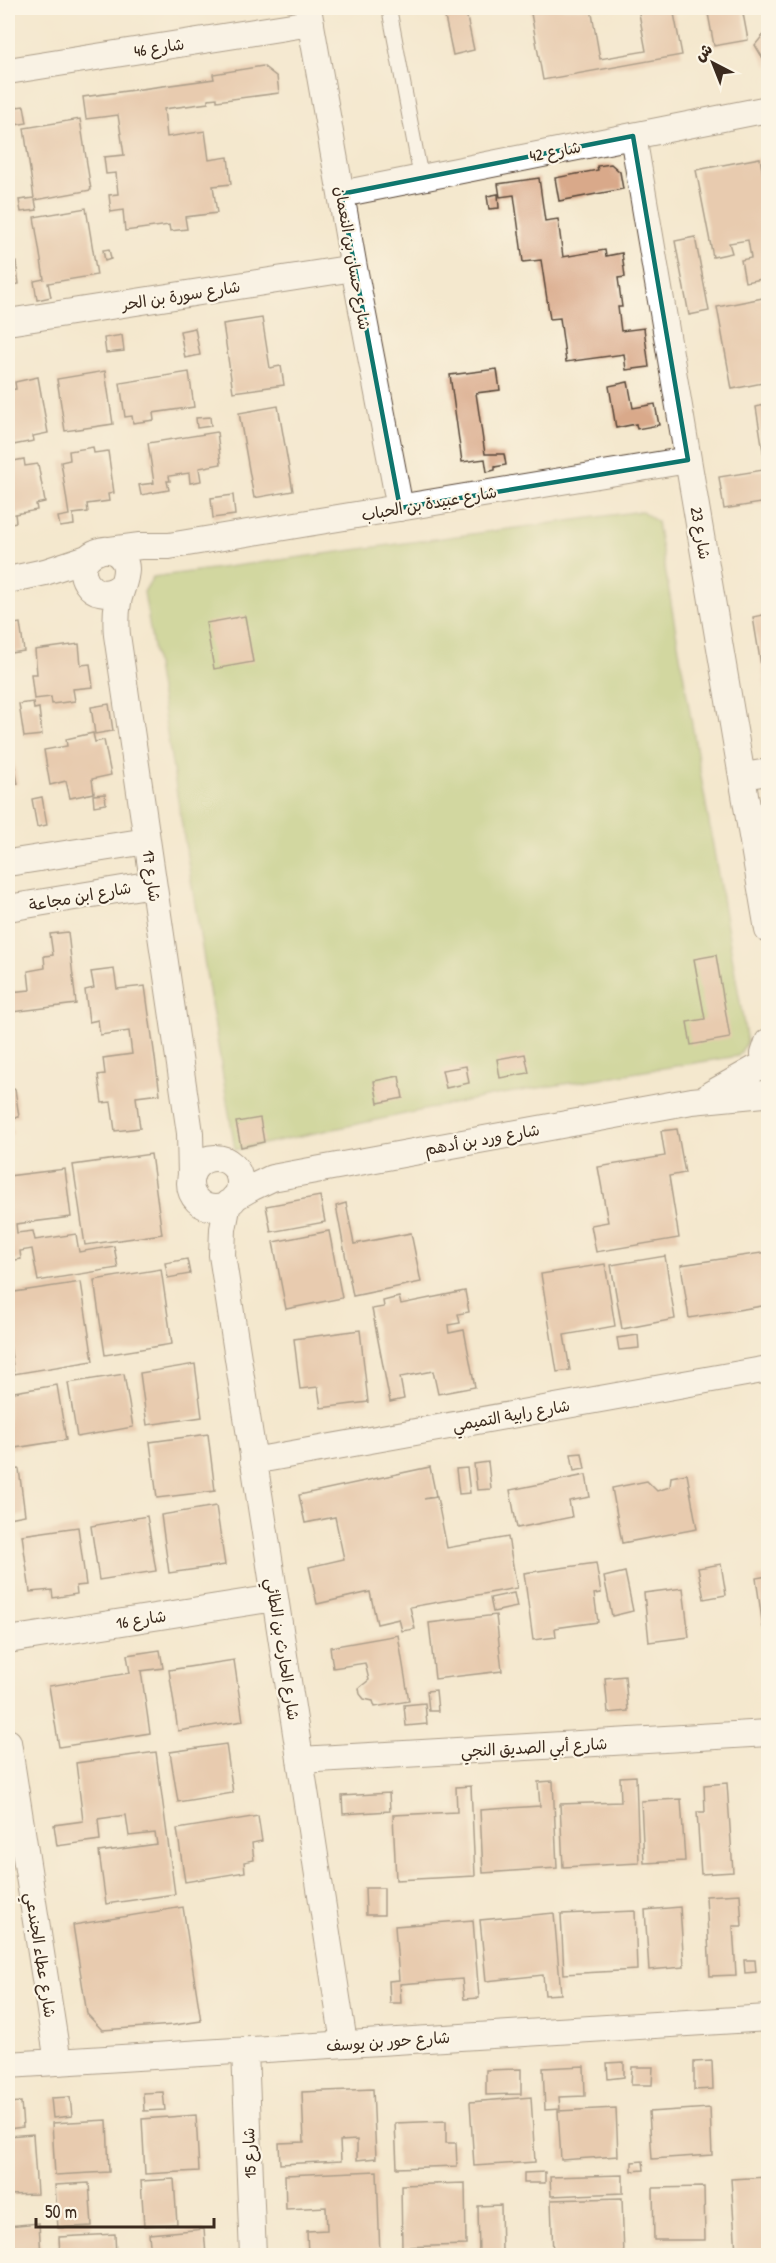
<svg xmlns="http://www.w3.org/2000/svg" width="776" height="2263" viewBox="0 0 776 2263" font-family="'Patrick Hand','Playpen Sans Arabic',sans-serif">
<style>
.green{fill:#a8c369;stroke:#727644;stroke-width:1.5}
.building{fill:#d9a98a}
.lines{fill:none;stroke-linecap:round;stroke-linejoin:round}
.service-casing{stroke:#574638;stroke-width:16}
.minor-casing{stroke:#574638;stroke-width:28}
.service{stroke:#fff;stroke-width:14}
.minor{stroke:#fff;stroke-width:26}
.marked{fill:none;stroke:#0f766e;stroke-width:4.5;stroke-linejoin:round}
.labels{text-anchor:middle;stroke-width:4.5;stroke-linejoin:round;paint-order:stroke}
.street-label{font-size:16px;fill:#3b2a1e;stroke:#fcf5e5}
</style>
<rect width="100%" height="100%" fill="#fcf5e5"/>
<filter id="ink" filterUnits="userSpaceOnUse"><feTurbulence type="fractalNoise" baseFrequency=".0167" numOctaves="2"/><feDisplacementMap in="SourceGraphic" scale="12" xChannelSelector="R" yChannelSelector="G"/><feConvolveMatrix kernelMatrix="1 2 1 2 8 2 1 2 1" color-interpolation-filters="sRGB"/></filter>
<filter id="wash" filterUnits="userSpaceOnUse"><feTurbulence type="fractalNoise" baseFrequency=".008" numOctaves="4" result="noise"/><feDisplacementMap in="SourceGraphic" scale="24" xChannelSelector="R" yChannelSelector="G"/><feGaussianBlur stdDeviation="1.35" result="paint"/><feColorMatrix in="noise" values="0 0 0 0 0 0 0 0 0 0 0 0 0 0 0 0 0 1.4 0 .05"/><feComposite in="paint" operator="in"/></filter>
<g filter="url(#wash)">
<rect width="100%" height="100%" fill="#f4e8ce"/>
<path class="green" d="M642,511l15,11 90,520 -9,14 -248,40 -255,54 -91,-558 9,-15z"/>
<g id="blocks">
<path class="building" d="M443,8h22l9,42 -21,5z
M530,8h61l9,51 46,-8 -8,-43h35l9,47 -139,25z
M707,8h35l6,32 -34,6z
M768,29v38l-13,-22z
M263,66l14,11 2,16 -62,8v-3l-9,1v4l-44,6 3,28 38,-6 4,29 19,-3 3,27 -18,2 4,27 -32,4 2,12 -17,2 -1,-6 -44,6 -2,-21 -12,2 -2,-17 9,-1 -2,-21 -10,1 -2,-17 20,-2 -6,-40 -32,4 -3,-22 131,-18 -1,-5z
M24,106l3,17 -19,3v-18z
M80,119l11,71 -56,10 2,10 -16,2 -2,-12 15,-2 -10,-70z
M760,158l8,46v74l-23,4 -4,-22 10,-2 -3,-18 -19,3 3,10 -19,4 -17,-87z
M611,164l9,8 3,17 -64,12 -4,-23 43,-8 -1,-4z
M9,165l4,30 -5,1v-30z
M539,178l6,43 13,-2 5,38 42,-7 1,6 16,-3 3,24 -7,1 4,29h-4l3,24 23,-3 5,39 -23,3 -2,-16 -58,8 -6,-44 -10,1 -9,-59 -18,2 -9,-67 -14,2 -2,-13z
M498,194l1,14 -10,1 -2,-13z
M86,208l11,67 -49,8 3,14 -14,3 -3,-19 10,-2 -10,-62z
M8,222h2l2,18 -4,1z
M695,237l14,74 -20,4 -14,-74z
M109,249l2,10 -6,2 -2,-11z
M8,257l2,6 6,-1 3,22 -11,2z
M768,297v85l-36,7 -15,-82z
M262,318l8,50 11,-2 3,19 -51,7 -10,-68z
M195,328l5,27 -15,3 -5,-27z
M122,335l2,16 -18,2 -2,-15z
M497,369l3,21 -24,3 9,61h19l2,11 -11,2v3l-8,2 -2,-13 -23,3 -12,-87z
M105,371l8,53 -48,7 -8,-52z
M189,372l5,35 -41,6 1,7 -21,3 -1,-7 -7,1 -5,-34z
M38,377l10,56 -15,3 1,5 -26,5v-56l8,-1 -1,-7z
M628,382l5,26 22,-4 4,21 -22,4 -1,-5 -20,4 -7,-42z
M768,404v53h-4l-8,-50z
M278,406l15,85 -39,7 -15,-85z
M210,417l1,9 -14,2 -1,-10z
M217,432l4,32 -22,4 2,13 -11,2 -1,-10 -20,3 1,5h-3l2,9 -28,5 -2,-10 15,-2 -6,-40z
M93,447l1,6 14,-2 6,42 -6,1 1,7 -22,3 1,8 -15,2 1,11 -14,2 -2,-10 11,-2 -8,-53 9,-2 -1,-9z
M24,459l1,7 13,-2 7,38 -9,2 1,6 -22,4 1,8 -8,2v-62z
M763,470l5,32 -44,7 -5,-32z
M233,495l2,20 -22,3 -2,-20z
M768,614v81l-2,1 -13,-79z
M245,616l8,46 -39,7 -8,-46z
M20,623l4,28 -13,2 -3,-28z
M79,644l2,21 9,-1 3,23 -20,2 2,12 -23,3 -1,-7 -17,2 -3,-25h6l-2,-24z
M33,702l1,7 5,-1 3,27 -18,2 -5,-33z
M109,704l4,27 -18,3 -4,-27z
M93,733l2,9 9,-2 7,35 -19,4 2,14 -24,5 -4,-17 -16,4 -6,-35 23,-4 -1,-7z
M11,750l7,34 -10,2v-35z
M105,794l1,10 -12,2 -1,-11z
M42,797l5,28 -10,2 -5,-28z
M68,932l8,72 -64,8 -2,-20 20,-2 -2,-19 17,-3 -1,-12 9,-1 -3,-21z
M716,955l14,83 -39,7 -4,-23 18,-3 -11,-60z
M114,969l3,20 28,-3 15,108 -24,3 4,31 -25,3 -4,-29 -9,1 -4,-28 7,-1 -2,-16 29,-4 -3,-23 -29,4 -2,-15 -9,2 -4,-32 9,-2 -3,-16z
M525,1054l4,19 -29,5 -3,-19z
M466,1066l3,17 -23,5 -4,-18z
M399,1076l4,22 -25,5 -4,-22z
M15,1089l4,28 -9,1 3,16 -5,1v-45z
M260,1118l4,24 -23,5 -5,-25z
M677,1129l8,44 -16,3 10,62 -83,14 -5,-27 17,-3 -10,-55 67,-11 -4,-25z
M151,1154l11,80 -77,11 -12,-80z
M65,1169l6,48 -55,7 1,9 16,-2 2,9 41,-6 3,18 35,-6 4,22 -80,13 -6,-32 -12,2 1,8 -13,2v-85z
M320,1196l5,26 -54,10 -5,-26z
M346,1203l8,41 57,-11 10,49 -68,14 -17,-90z
M329,1231l13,67 -56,11 -13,-67z
M768,1252v53l-79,13 -8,-53z
M665,1256l10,63 -53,10 -11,-64z
M187,1259l3,15 -22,4 -3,-15z
M605,1264l10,62 -51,9 6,35 -13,2 -16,-98z
M161,1269l11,75 -67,11 -11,-75z
M81,1282l12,79 -79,13 -6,-44v-37z
M465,1291l4,21 -11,2 2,9 -12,2 1,8 15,-3 11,57 -37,7 -5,-23 -33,6 4,22 -14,3 -18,-93 12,-2 -1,-6 16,-4 2,7z
M360,1330l8,72 -47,6 -3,-21 -18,2 -6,-50z
M638,1335l1,13 -20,2 -2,-12z
M195,1364l7,53 -55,8 -7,-52z
M124,1374l9,53 -56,10 -9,-54z
M57,1385l9,55 -58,9v-56z
M208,1434l7,57 -58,7 -7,-56z
M582,1453l3,16 -11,2 -3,-17z
M488,1462l3,27 -14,1 -3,-26z
M430,1467l6,29 -12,3 13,-2 10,51 61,-11 9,51 -107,19 5,22 -13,2 -3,-12 -22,5 -7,-32 -53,12 -8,-37 35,-8 -9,-42 -30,6 -6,-28z
M467,1468l3,25 -11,1 -3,-25z
M19,1469l6,46 -16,3 -1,-48z
M687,1474l10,55 -75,14 -10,-55 35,-7 10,10 13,-4 1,-10z
M586,1475l4,22 -21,4 3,16 -55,11 -7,-38z
M216,1506l9,59 -56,8 -8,-58z
M147,1516l9,55 -57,9 -8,-54z
M78,1527l8,58 -10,1 1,8 -24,4 -1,-8 -22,2 -8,-57z
M596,1563l5,30 -7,1 4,28 -43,6 1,9 -23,3 -9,-67z
M721,1564l5,31 -22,4 -6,-31z
M625,1572l8,39 -21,5 -8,-39z
M768,1576v50l-5,1 -7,-49z
M683,1588l6,49 -40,5 -5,-49z
M514,1593l3,14 -24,5 -3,-14z
M496,1615l6,56 -67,8 -6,-56z
M398,1635l11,66 -34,6 -2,-6 -9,-2 -4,-5 -1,-6 10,-8 -4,-17 -32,5 -3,-21z
M160,1650l3,18 -22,3 9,62 -91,14 -10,-61 81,-13 -3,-18z
M234,1660l9,61 -65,10 -9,-61z
M625,1676l3,35 -20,2 -3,-35z
M436,1690l2,21h-9l-2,-20z
M425,1703l2,21 -21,2 -2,-21z
M226,1744l7,49 -55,9 -8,-50z
M156,1752l19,142 -69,10 -7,-52 58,-8 -2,-11 -26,3 -3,-21 -28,4 2,21 -43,6 -3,-21 29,-4 -7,-58z
M636,1776l3,87 -76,4 -3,-63 61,-2 -1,-25z
M553,1781l4,87 -74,5 -3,-63 60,-4 -2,-24z
M727,1783l6,89 -32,2 -4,-62h8l-1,-27z
M471,1786l4,90 -79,4 -3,-65 64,-3 -1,-25z
M389,1793l1,18 -47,3 -1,-18z
M681,1799l4,62 -41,2 -3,-62z
M258,1816l4,25 -10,2 2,17 -10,2 1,10 -60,10 -8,-53z
M365,1888h19v27h-18z
M740,1894l2,32h-9l3,49 -26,1 -4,-80z
M183,1907l18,114 -27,4 -72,5 -15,-16 -14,-89z
M680,1907l4,60 -35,3 -4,-60z
M635,1911l2,59 -73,4 -3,-60z
M554,1913l7,81 -16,1 -2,-20 -57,6 -6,-61z
M473,1920l6,78 -15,1 -2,-20 -62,5 1,19h-11l-1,-22 10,-1 -4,-54z
M744,1960h11l1,12 -11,1z
M712,2061l1,28 -19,1v-28z
M624,2062v15l-16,2 -1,-16z
M584,2066l1,30 -26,1 1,12 -15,1 -2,-42z
M632,2067h21l-1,18h-21z
M521,2069v25l-35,1v-25z
M373,2089l3,69 -19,2v-20l-17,1 1,20 -61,3 -1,-21 25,-1 -2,-50z
M163,2092l2,18 -21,1 -1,-18z
M70,2097l2,19 -19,2 -2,-20z
M531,2097l4,65 -61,4 -4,-64z
M21,2102l2,25 -15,2v-26z
M616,2108l2,48 -57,4 -3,-49z
M710,2108l2,47 -60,4 -3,-47z
M196,2115l3,56 -54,3 -3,-55z
M107,2120l2,52 -54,3 -3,-52z
M446,2121v22h10l1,23 -60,2 -2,-45z
M33,2134l4,60 -29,1v-59z
M643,2161l1,9 -12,1v-9z
M377,2171l3,85h-72l-1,-25 20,-1 -1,-23 -40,2 -1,-34z
M545,2172v11h-21v-10z
M623,2175v18l-72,3 -1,-19z
M768,2177v73l-32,2 -5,-73z
M174,2179l3,45 -33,2 -3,-45z
M89,2183l3,43 -34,2 -3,-43z
M465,2183l1,62 -64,2 -1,-62z
M704,2187l1,53h-51l-1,-52z
M622,2198l2,58h-71l-2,-56z
M501,2205l1,48 7,-1v4h-30l-1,-50z
M39,2223l2,33h-33v-30z
M204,2229l2,27h-55l-2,-22z
M115,2234l1,22h-56l-1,-19z"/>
</g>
</g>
<g filter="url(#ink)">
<use href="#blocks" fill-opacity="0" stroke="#574638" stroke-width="1.5"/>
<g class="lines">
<defs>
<path id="service" d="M389,8l32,170"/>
<path id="minor" d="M308,8l46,260 46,240
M8,71l303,-48
M633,136l135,794
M341,194l427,-85
M8,322l346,-54
M110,550l30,-4h29l519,-86
M8,580l37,-8 42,-14
M122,585c-30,26 -56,-21 -25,-33 6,-3 12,-3 18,0 21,12 6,33 3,50 -2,11 -2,22 -1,33l73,498 1,44
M743,776l25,-4
M8,863l139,-22
M8,908l145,-24
M764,1054l4,-12
M711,1094l44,-25
M190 1183a25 25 0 1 1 50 0a25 25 0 1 1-50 0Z
M234,1198l19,-11 19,-9 420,-77 72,-7
M228,1203l-5,26 -1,26 122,788
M253,1461l515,-92
M8,1640l267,-42
M8,1742l50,320
M300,1760l468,-27
M245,2050l8,206
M8,2065l760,-47"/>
</defs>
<use href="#service" class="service-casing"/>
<use href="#minor" class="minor-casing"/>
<use href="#service" class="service"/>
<use href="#minor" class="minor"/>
</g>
</g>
<path d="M0 0H776V2263H0ZM633,136l55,324 -288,48 -59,-314z" fill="#f4e8ce" fill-opacity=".55" fill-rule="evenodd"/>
<path class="marked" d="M633,136l55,324 -288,48 -59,-314z"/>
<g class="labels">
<g class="street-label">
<text transform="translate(159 47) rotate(-9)" y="6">شارع 46</text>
<text transform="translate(555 151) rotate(-11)" y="6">شارع 42</text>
<text transform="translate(353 258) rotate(80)" y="6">شارع حسان بن النعمان</text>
<text transform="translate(181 295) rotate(-9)" y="6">شارع سورة بن الحر</text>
<text transform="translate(429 503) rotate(-10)" y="6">شارع عبيدة بن الحباب</text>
<text transform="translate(701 533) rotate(80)" y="6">شارع 23</text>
<text transform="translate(152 876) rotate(82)" y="6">شارع 17</text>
<text transform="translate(80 896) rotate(-10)" y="6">شارع ابن مجاعة</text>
<text transform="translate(482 1139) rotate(-10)" y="6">شارع ورد بن أدهم</text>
<text transform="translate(511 1415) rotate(-10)" y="6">شارع رابية التميمي</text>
<text transform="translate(141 1619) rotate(-9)" y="6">شارع 16</text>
<text transform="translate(283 1649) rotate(81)" y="6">شارع الحارث بن الطائي</text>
<text transform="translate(534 1747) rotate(-3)" y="6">شارع أبي الصديق النجي</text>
<text transform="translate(41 1955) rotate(81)" y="6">شارع عطاء الجندعي</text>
<text transform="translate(388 2041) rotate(-4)" y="6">شارع حور بن يوسف</text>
<text transform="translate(249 2153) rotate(-92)" y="6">شارع 15</text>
</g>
</g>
<rect width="776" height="2263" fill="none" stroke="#fcf5e5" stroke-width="30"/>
<g transform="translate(713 63) rotate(318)" stroke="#fcf5e5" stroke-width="4.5" paint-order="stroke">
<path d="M0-4.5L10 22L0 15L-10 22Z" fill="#3b2a1e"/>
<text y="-9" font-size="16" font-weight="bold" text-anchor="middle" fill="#3b2a1e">ش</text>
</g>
<path d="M36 2218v9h178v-9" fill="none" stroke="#3b2a1e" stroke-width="3"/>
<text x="45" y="2218" font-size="18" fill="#3b2a1e" stroke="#fcf5e5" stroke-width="4.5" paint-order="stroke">50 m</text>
</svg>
